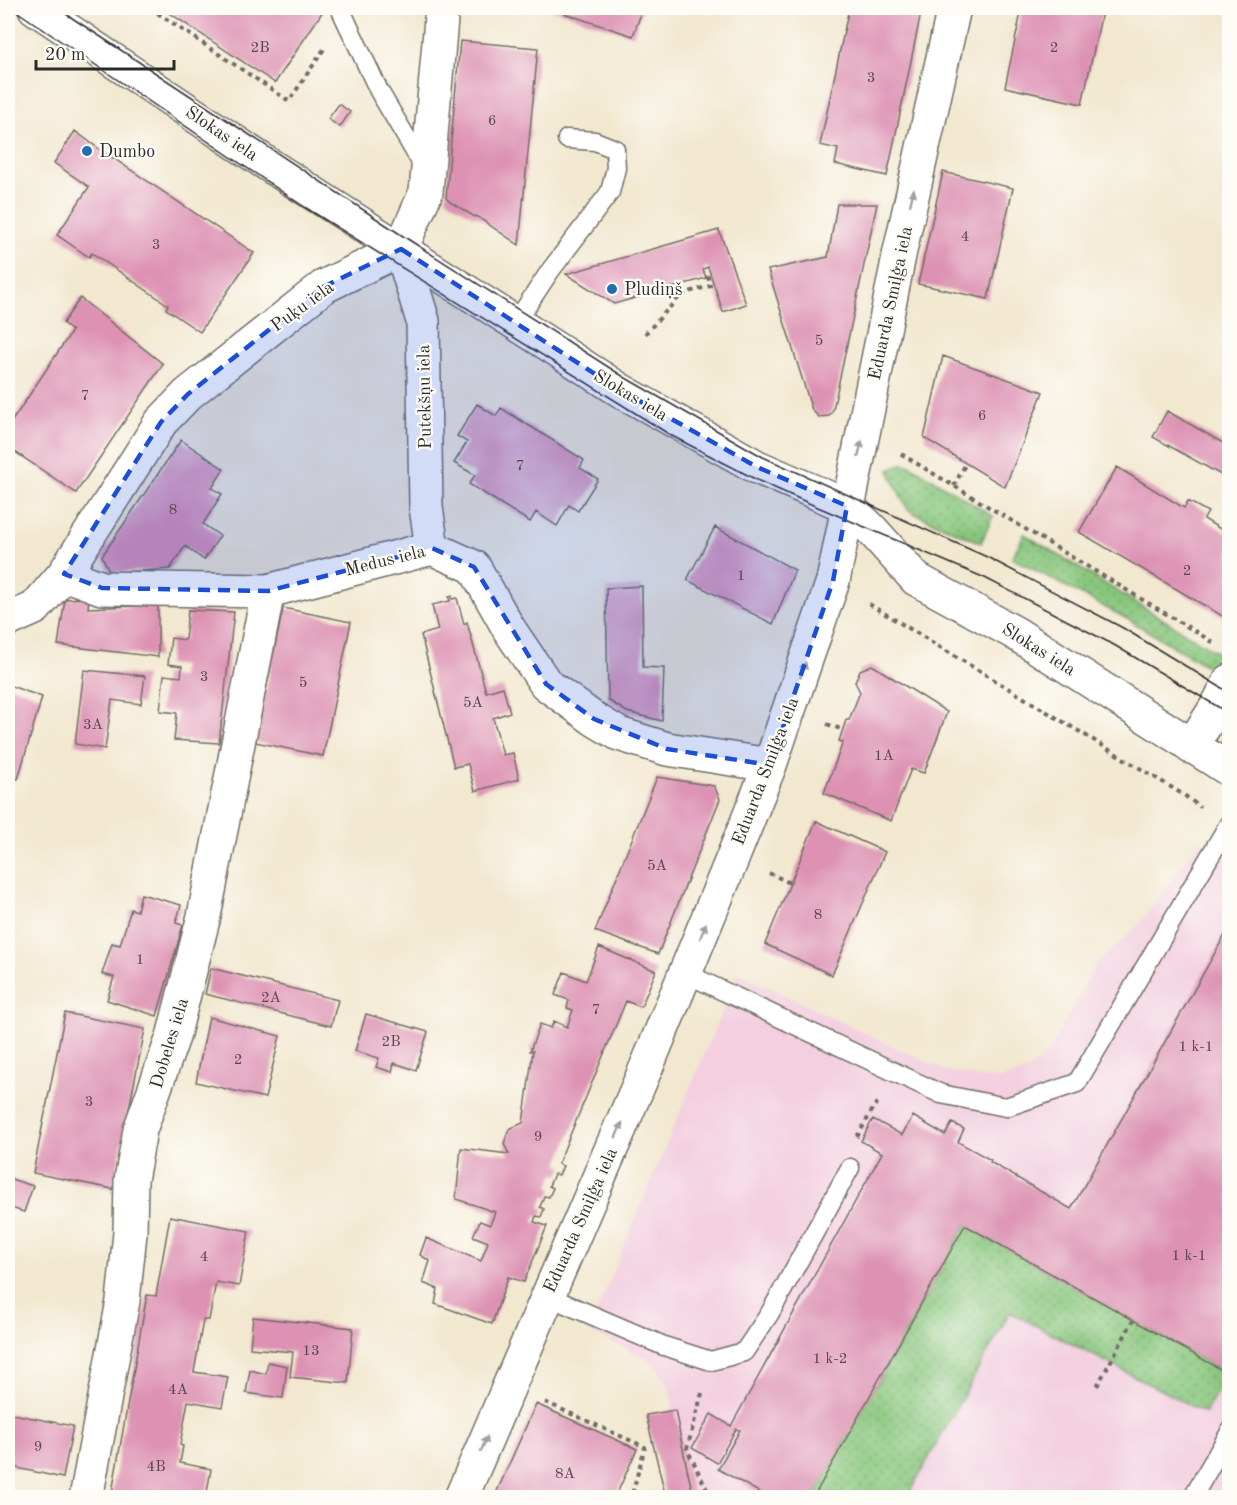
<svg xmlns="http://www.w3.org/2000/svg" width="1237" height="1505" viewBox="0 0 1237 1505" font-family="'Old Standard TT',serif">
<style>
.built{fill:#f3cfe0}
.grass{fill:url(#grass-dots);stroke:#5a7854;stroke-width:1.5}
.building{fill:#dd92b3}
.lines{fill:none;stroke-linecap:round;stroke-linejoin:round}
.lane-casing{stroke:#716d65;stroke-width:21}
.street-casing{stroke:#716d65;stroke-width:36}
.secondary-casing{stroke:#716d65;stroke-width:36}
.path{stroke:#716d65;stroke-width:4;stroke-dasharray:4.5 4.5;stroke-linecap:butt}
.lane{stroke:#fff;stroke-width:18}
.street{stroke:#fff;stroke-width:33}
.secondary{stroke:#fff;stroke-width:33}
.tram{stroke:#2b2b2b;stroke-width:1.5}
.oneway{fill:#a0a0a0}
.marked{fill:#1d4ed8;fill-opacity:0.2;stroke:#1d4ed8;stroke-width:4.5;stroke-dasharray:12 8;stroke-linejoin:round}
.poi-dot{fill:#1f6fb2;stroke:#fdfcf7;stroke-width:2}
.labels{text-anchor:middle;stroke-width:4.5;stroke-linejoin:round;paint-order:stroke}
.number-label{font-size:15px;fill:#58454d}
.street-label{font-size:18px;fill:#2b2b2b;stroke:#fdfcf7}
.poi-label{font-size:18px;fill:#2b2b2b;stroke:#fdfcf7;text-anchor:start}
</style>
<defs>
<pattern id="grass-dots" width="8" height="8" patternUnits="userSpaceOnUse" patternTransform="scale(1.5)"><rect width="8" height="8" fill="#88c67d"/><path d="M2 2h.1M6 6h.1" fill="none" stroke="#6fa167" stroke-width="1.8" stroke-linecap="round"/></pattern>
</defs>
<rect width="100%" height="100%" fill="#fdfcf7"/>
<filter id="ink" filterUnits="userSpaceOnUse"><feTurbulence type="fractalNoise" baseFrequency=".0167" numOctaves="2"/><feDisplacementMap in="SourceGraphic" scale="12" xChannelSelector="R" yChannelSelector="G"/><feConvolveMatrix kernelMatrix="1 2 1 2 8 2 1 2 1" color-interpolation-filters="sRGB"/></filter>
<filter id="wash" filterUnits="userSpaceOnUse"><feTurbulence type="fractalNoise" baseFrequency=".008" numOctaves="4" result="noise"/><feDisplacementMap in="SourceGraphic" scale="24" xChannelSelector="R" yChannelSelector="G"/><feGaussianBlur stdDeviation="1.35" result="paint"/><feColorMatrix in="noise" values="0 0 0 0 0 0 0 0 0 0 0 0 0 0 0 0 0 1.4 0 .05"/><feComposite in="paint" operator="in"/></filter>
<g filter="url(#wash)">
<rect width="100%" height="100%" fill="#f2e8d0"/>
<path class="built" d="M1199,841l30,16v640h-535l-27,-114 -15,-22 -64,-29 150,-359 208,98 31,6 24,2 27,-8 21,-19 47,-89 42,-37z"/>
<path class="grass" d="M901,464l9,1 83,51 -12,27 -67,-30 -6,-4 -6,-10 -13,-29z
M1024,534l199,122 -8,15 -86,-51 -117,-62z
M965,1225l262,148 -22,40 -195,-101 -103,185 -94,1z"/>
<g id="blocks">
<path class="building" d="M162,8h156l5,3 -48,72z
M548,8h95l-10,28z
M849,8h73l-35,168 -52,-12 3,-15 -18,-4z
M1022,8h81l-21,96 -77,-17z
M460,41l78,7 -19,197 -43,-29 -1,1 -25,-15 -4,-4z
M339,104l11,8 -10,15 -12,-8z
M75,131l35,26v-1l144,97 -54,79 -34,-23 2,-4 -76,-52 -3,4 -32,-22 32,-48 -35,-24z
M943,172l70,16 -25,111 -70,-15z
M837,204h40l-44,206 -4,6 -10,1 -7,-7 -44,-140 60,-13z
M719,230l27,74 -23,8 -15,-45 -5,2 3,9 -92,26 -48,-30z
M80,298l83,66 -87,129 -68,-46v-20l64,-96 -9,-8z
M943,356l100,36 -38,95 -81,-49z
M477,404l19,12 5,-8 83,52 -4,8 18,11 -20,32 -9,-6 -12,21 -21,-14 -6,10 -61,-38 6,-9 -21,-12 13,-21 -10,-6z
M1167,411l63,36v33l-77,-43z
M181,440l43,29 -12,19 10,6 -19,30 17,12 -16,24 -19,-14 -15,23 -60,4 -8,-17z
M1117,467l67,41 4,-7 20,11 -4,7 26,16v70l-6,12 -145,-85z
M715,527l80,43 -22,54 -86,-44z
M642,586l1,81 21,1 -2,53 -35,-9 -19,-12 -2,-112z
M452,596v3l5,-1 7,26 3,-2 19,70 17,-5 7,25 -17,6 10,37 10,-2 6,26 -44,12 -7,-27 -14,3 -33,-132 17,-5 -6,-25 18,-4 -1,-4z
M89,598l-1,10 70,-3v52l-100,-12 7,-46z
M283,608l68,14 -28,134 -68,-14z
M188,610l46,2 -15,131 -45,-3 3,-27 -17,-2 4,-36 17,2 1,-11 -14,-2 3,-26 14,2z
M872,665l75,47 -23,61 -13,-4 -20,52 -67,-28 19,-51 -4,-1 7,-21h3l11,-28 -5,-10 5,-12z
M84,670l61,6 -4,28 -29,-4 -7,49 -30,-5z
M8,685l34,12 -24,82 -10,-3z
M657,777l57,9 6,13 -62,155 -63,-23z
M816,821l69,31 -53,123 -67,-31z
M141,894l40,11 -5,18 7,2 -26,91 -50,-16 7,-23 -12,-3 10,-31 8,2 11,-36 6,2z
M1230,926v442l-3,5 -262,-148 -152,273h-44l-51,-29 22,-39 -4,-1 -19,34 -25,-15 19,-34 20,12 140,-253 11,-20 -21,-12 12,-22 29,16 11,-19 32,19 7,-12 12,6 -6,13 33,18 -1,2 81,47z
M599,947l57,24 -15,36 -15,-6 -68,163 5,2 -4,9 -5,-1 -5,12 4,2 -4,9 -5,-1 -4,11 4,2 -3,8 -5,-1 -2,6 13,4 -23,56 -16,-5 -16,47 -57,-20 3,-15 -15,-6 7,-22 -10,-6 6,-17 55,23 7,-19 -15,-6 7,-15 10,4 5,-13 -39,-13 5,-51 48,6 -5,-10 5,-15 14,-6 10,-72h-3l10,-27 11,4 3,-7 13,6 6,-17 -6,-2 2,-8 -14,-5 9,-23 22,9z
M211,968l127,32 -7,26 -126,-32z
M65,1013l80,16 -32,160 -80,-16z
M366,1014l62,18 -12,38 -22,-7 -2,9 -16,-5 3,-9 -24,-7z
M209,1017l71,19 -15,62 -69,-16z
M8,1178l25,8 -9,26 -16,-5z
M170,1216l79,15 -10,55 -23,-4 -7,38h-6l-9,52 34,5 -6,30 -34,-6 -8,44 3,1 -3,17 31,6 -5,29h-95l36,-203 9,1z
M253,1317l100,11 -5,55 -58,-6 3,-25 -43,-4z
M268,1362l19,4 -4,32 -37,-5 4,-23 16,4z
M536,1404l101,45 -22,49h-121z
M675,1410l12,59 7,29h-28l-20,-83z
M8,1413l65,13 -10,52 -55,-12z"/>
</g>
</g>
<g filter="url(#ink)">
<use href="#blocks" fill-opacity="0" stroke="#716d65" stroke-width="1.5"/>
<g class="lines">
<defs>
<path id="lane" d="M340,8l39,83 46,78
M516,322l34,-51 60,-79 6,-24 -1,-19 -20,-8 -28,-2
M685,973l256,121 65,13 71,-24 153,-261
M547,1296l117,50 47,15 33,-9 26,-39 80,-145
M1192,1498l38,-66"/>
<path id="street" d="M401,249l22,72 3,186 6,41
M64,574l38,14 166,3 164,-43 42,19 35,62 37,55 48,35 25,15 48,15 103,16
M8,620l27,-12 29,-34 97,-152 27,-28 135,-107 78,-38 25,-57 16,-184
M1191,747l26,-41 13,-25
M86,1498l37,-197 7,-68 1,-53 9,-50 33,-93 31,-121 64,-325
M461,1498l188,-437 84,-204 37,-92 63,-184 67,-330 54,-243"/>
<path id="secondary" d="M35,8l231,155 354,227 137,77 90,39 25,24 44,49 99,54 215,137"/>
</defs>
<use href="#lane" class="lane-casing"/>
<use href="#street" class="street-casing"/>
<use href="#secondary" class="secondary-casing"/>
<path class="path" d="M150,8l139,93 35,-52
M645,334l37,-40 28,-8 -3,-13
M901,454l315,190
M954,486l12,-23
M869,604l315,191 16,12
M827,724l16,6
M769,873l21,10
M857,1137l20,-35
M1097,1386l36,-65
M702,1393l-15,56 24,49
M545,1402l100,45 -14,51"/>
<use href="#lane" class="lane"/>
<use href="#street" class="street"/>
<use href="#secondary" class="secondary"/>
<path class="tram" d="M12,8l291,198 369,230 87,45 54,24 172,73 129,67 116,69
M57,8l349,230 218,139 139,80 224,100 136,71 107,65"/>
</g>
<defs><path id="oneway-solid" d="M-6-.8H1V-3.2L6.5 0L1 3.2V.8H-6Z" transform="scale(1.5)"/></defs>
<g class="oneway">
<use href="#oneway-solid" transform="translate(912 197) rotate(-77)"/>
<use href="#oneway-solid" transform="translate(860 449) rotate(-77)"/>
<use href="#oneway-solid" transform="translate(803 670) rotate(-71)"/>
<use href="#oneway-solid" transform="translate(703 931) rotate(-68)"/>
<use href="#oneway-solid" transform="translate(619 1130) rotate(-66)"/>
<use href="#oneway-solid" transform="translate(484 1444) rotate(-67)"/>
</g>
</g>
<path class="marked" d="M401,249l219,141 137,77 90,39 -14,75 -63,184 -103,-16 -73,-30 -48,-35 -72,-117 -42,-19 -164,43 -166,-3 -38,-14 97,-152 27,-28 135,-107z"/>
<g class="poi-dot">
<circle cx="87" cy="151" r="6"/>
<circle cx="612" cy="289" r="6"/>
</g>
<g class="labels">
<g class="number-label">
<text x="260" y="52">2B</text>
<text x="1054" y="52">2</text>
<text x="871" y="82">3</text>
<text x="492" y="125">6</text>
<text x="965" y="241">4</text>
<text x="156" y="249">3</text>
<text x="819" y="345">5</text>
<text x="85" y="400">7</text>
<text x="982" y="420">6</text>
<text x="520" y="470">7</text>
<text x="173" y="514">8</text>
<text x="1187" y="575">2</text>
<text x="741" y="580">1</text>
<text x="204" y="681">3</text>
<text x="303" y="687">5</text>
<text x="473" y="707">5A</text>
<text x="93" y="729">3A</text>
<text x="884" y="760">1A</text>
<text x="657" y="870">5A</text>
<text x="818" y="919">8</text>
<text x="140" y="964">1</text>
<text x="271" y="1002">2A</text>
<text x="596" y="1014">7</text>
<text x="391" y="1046">2B</text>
<text x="1196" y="1051">1 k-1</text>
<text x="238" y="1064">2</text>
<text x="89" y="1106">3</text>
<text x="538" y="1141">9</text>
<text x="1189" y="1260">1 k-1</text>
<text x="204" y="1261">4</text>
<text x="311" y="1355">13</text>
<text x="830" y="1363">1 k-2</text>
<text x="178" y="1394">4A</text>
<text x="38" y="1451">9</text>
<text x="156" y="1471">4B</text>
<text x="565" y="1478">8A</text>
</g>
<g class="street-label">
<text transform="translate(222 133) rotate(34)" y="6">Slokas iela</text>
<text transform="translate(890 303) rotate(-78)" y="6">Eduarda Smiļģa iela</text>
<text transform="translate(302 306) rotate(-36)" y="6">Puķu iela</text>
<text transform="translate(631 395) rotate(31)" y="6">Slokas iela</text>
<text transform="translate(424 397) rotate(-91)" y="6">Putekšņu iela</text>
<text transform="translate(385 560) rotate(-14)" y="6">Medus iela</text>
<text transform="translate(1039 649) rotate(32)" y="6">Slokas iela</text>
<text transform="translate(765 771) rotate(-69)" y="6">Eduarda Smiļģa iela</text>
<text transform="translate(169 1043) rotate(-73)" y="6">Dobeles iela</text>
<text transform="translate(580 1220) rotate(-66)" y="6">Eduarda Smiļģa iela</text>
</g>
<g class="poi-label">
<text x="99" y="157">Dumbo</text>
<text x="624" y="295">Pludiņš</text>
</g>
</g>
<rect width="1237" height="1505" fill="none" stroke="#fdfcf7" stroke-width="30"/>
<path d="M36 60v9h138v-9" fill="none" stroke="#2b2b2b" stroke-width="3"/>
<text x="45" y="60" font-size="18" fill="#2b2b2b" stroke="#fdfcf7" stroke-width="4.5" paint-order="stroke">20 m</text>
</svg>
